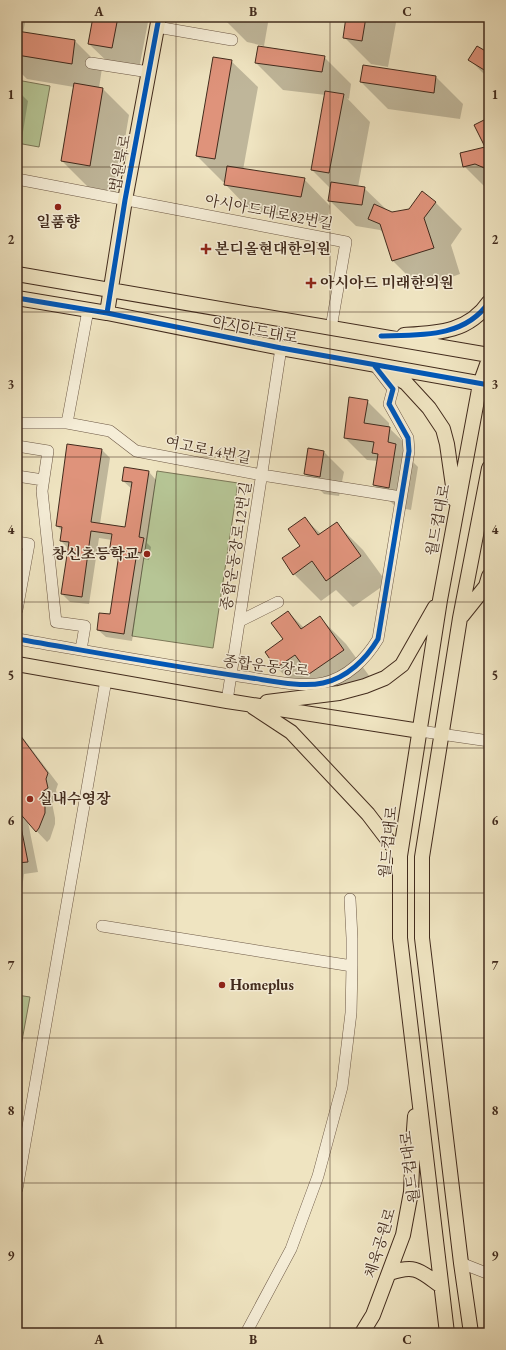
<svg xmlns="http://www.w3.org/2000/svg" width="506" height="1350" viewBox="0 0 506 1350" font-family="'EB Garamond','Noto Serif KR',serif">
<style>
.park{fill:#b6c595;stroke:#7c7859}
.shadow{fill:#0003}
.building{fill:#df937b;stroke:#422b1d}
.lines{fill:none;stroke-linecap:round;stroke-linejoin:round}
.minor-casing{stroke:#6d5946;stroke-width:12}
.major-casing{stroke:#422b1d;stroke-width:16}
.minor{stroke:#f5edd7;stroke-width:11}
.major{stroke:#efe4c1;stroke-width:14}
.cycleway-casing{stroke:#f5edd7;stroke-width:8}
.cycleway{stroke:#0057b8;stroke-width:5}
.grid{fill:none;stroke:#422b1d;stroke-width:1;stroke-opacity:0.55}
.poi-dot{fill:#8f2418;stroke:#f5edd7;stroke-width:1.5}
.labels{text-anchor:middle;stroke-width:3;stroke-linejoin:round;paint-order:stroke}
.street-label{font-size:15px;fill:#422b1d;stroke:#f5edd7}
.poi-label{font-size:15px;font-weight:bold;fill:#422b1d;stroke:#f5edd7;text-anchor:start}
.neatline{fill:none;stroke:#422b1d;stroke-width:1.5}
.grid-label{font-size:13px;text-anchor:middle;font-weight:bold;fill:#422b1d}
</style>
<rect width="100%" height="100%" fill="#efe4c1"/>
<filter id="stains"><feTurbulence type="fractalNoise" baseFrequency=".005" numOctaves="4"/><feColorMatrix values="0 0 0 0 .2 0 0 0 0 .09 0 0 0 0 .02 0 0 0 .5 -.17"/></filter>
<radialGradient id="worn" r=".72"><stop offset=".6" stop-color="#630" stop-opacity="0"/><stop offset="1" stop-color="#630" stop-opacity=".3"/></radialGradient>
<path class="park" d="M17,80l33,6 -11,61 -22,-4z
M157,471l81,12 -25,165 -81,-12z
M17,995l13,2 -13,71z"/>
<path class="shadow" d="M17,17h9l-3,16 52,8 27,27 -3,20 4,1 26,26 -13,77 -28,-5 -26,-26 12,-74 -47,-8 -10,-10z
M94,17h55l-11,57 -22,-4 -27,-26z
M222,17h47l-5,29 -17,-4z
M347,17h50l-9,50 -17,-3 -27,-27z
M489,55v24l-20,-20z
M324,57l27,27 -2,15 -2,-1 23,24 -12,65 6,1 24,23 4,2 17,-3 26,-8 27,27 -11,16 9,29 -40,14 -27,-27 -8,-27 -5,-4 -24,-4 -27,-26 2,-11 -19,-19 14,-75 -43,-5 -27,-27z
M231,61l27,26 -15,83 61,9 26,27 -3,17 -76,-12 -26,-27v-2h-2l-26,-26z
M436,77l27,27 -3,15 -72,-10 -27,-27z
M17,90l11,11 -11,68z
M486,120l3,3v68l-25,-25 22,-18z
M367,401l22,22v5l23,22 -2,9 8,8 -7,43 -15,-3 -22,-22 4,-24 -11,-1 -22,-22z
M102,450l8,8 -10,66 26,4 6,-39 -9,-8 26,-9 7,8 -9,63 4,4 -2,13 -5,-1 -12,82 -26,-4 -8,-7 13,-14 8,-55 -9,-8 2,-13 -13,-2 -10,66 -19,-2 -8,-8 7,-45 -8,-8 1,-10 -5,-5z
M309,450l15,2 20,20 -5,24 -15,-2 -19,-20z
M305,519l16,15 15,-11 27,27 24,33 -34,24 -17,-17 -15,11 -27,-27 7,-28z
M288,612l16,16 15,-11 27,27 24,33 -34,24 -17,-17 -15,10 -27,-26 -11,-16 18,-12z
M17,730l41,54 -2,6 2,9 -6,4 3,15v6l-5,15 -3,3 -19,-20 10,50 -14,2 -2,15 -5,11z
M489,948v12l-5,-5z"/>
<path class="building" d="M93,17h25l-6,31 -24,-4z
M346,17h20l-4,24 -19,-3z
M17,31l58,9 -3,24 -55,-9z
M258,46l67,10 -3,16 -67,-9z
M477,46l12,7v20l-21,-13z
M213,57l19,3 -17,99 -19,-3z
M363,65l73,11 -2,17 -74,-11z
M74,83l29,5 -13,78 -29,-5z
M325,91l19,3 -15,79 -18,-3z
M486,119l3,6v45l-14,-6 -12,3 -3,-14 25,-6 -11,-22z
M227,166l78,12 -4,19 -77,-12z
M331,182l34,5 -3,18 -34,-4z
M422,191l14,11 -12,16 10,30 -42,13 -12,-37 -12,-5 6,-15 18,8 17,-3z
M349,397l19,3 -4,23 26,4 -2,15 8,2 -7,44 -16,-3 5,-31 -6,-1 2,-11 -30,-4z
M67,444l35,5 -11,73 34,5 7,-45 -10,-1 2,-14 25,4 -10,66 5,1 -3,15 -4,-1 -13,82 -27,-4 2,-17 11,1 9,-60 -10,-1 3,-19 -21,-3 -9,66 -21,-3 8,-52 -9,-1 2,-14 -6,-1z
M308,448l16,3 -4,26 -16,-3z
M305,517l13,18 19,-13 24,34 -35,25 -14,-20 -19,14 -11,-17 18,-12 -12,-17z
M288,611l13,18 19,-13 24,34 -35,24 -14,-19 -19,13 -11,-16 18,-13 -12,-16z
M17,731l31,42 -2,6 2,9 -6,4 3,15v6l-6,15 -3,4 -19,-22z
M17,827h4l7,35 -11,1z"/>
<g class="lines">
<defs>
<path id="minor" d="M157,27l75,13
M91,63l58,9
M17,179l329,63 -15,86
M17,423h50l43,8 26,20 126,24 139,22
M67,423l21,-113
M17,446l31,5 -6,40 14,131 29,4 -4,24
M17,476l26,4
M17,542l12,2 -12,66
M240,621l38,-19
M17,639c76,13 152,27 228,38 23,3 55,11 78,6 24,-5 43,-24 55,-44l31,-188 -1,-13 -19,-34 4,-15 -17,-22
M227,701l54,-353
M420,731l69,10
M350,899l2,39v28
M102,926l250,40 -1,47 -9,74 -24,89 -27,73 -45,84
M17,1189l89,-509
M461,1263l28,11"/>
<path id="major" d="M17,274l472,81
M17,298l90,15 174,35 208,37
M107,313l18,-113 34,-183
M404,335c34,-2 65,-3 85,-33
M384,370l22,13 23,25 14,21 4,15 8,56
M462,616l24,-30 3,-10
M17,664l210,37 193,30
M267,702l72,-9 26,-7 20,-8 17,-13 33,-58
M253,707l38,25 77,82 32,42
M390,1273c26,-9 30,-2 51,13
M362,1333l11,-18 30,-80 8,-43 2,-49 2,-27
M447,1333l-47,-395v-82l40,-256 40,-216 9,-25
M471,1333l-10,-70 -39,-325v-81l38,-239 29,-150"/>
</defs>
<use href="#minor" class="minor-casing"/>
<use href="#major" class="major-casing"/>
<use href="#minor" class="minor"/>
<use href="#major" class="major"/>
<defs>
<path id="cycleway" d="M17,298l90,15 174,35 208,37
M107,313l18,-113 34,-183
M381,336c39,-1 84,2 108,-34
M17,639c76,13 152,27 228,38 23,3 55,11 78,6 24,-5 43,-24 55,-44l31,-188 -1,-13 -19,-34 4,-15 -19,-24"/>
</defs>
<use href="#cycleway" class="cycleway-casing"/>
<use href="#cycleway" class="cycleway"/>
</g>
<path class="grid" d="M176,17v1316M330,17v1316M17,167h472M17,312h472M17,457h472M17,602h472M17,748h472M17,893h472M17,1038h472M17,1183h472"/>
<g class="poi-dot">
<circle cx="58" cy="207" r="4"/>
<path d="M204 243h4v4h4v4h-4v4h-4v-4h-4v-4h4z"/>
<path d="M309 277h4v4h4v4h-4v4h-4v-4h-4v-4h4z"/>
<circle cx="147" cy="554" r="4"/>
<circle cx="30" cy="799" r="4"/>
<circle cx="222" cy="985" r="4"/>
</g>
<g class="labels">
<g class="street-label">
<text transform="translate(120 163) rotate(-79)" y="5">법원북로</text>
<text transform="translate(269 212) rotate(11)" y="5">아시아드대로82번길</text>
<text transform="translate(255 330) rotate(11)" y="5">아시아드대로</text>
<text transform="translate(208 450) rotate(11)" y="5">여고로14번길</text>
<text transform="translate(438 520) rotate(-79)" y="5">월드컵대로</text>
<text transform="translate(236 546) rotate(-81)" y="5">종합운동장로12번길</text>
<text transform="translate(266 666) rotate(7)" y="5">종합운동장로</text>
<text transform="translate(388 842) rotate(-84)" y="5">월드컵대로</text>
<text transform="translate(410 1167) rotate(-97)" y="5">월드컵대로</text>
<text transform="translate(380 1243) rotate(-73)" y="5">체육공원로</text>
</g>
<g class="poi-label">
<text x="58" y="227" text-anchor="middle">일품향</text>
<text x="215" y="254">본디올현대한의원</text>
<text x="320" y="288">아시아드 미래한의원</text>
<text x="139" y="559" text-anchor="end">창신초등학교</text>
<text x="38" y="804">실내수영장</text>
<text x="230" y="990">Homeplus</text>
</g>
</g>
<rect width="506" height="1350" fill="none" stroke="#efe4c1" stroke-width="44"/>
<rect x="22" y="22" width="462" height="1306" class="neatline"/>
<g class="grid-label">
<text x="99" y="16">A</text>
<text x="253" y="16">B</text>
<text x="407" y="16">C</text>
<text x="11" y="99">1</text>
<text x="495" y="99">1</text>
<text x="11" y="244">2</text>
<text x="495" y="244">2</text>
<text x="11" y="389">3</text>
<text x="495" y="389">3</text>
<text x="11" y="534">4</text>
<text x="495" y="534">4</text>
<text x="11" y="680">5</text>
<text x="495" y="680">5</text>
<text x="11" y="825">6</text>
<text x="495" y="825">6</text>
<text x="11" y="970">7</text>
<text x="495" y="970">7</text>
<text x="11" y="1115">8</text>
<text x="495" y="1115">8</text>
<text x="11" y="1260">9</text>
<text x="495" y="1260">9</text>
<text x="99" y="1344">A</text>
<text x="253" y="1344">B</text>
<text x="407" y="1344">C</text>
</g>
<rect width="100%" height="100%" filter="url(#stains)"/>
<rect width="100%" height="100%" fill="url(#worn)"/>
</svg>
